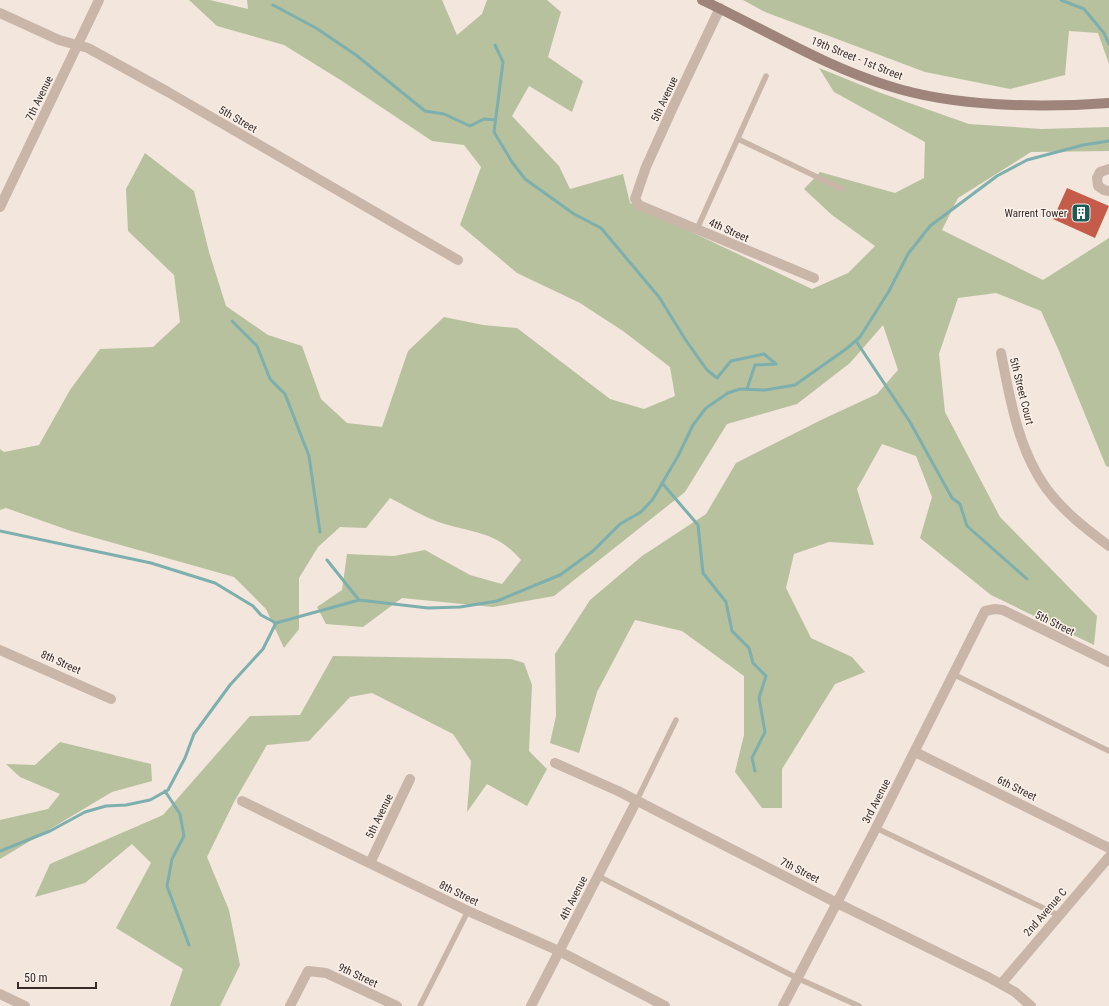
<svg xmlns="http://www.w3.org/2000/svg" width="1109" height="1006" viewBox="0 0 1109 1006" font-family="'Roboto Condensed',sans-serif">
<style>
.green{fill:#b8c19d}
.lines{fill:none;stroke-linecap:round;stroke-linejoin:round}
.stream{stroke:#7cafad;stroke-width:3}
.building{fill:#c45c49}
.service{stroke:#cab5a9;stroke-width:5.5}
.minor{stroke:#cab5a9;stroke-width:10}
.tertiary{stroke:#cab5a9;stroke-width:10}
.secondary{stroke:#9e847a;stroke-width:10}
.labels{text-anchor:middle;stroke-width:3;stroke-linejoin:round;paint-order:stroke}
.street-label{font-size:11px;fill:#372c29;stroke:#faf1ea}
.poi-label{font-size:11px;fill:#372c29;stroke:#faf1ea;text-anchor:end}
</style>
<rect width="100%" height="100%" fill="#f2e6dd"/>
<path class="green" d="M189,0h21l38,9 -1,-9h195l15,35 25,-21 5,-14h60l14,12 -13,45 35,24 -11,31 -43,-26 -17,30 47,50 11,23 53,-15 7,29 182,86 36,-16 27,-27 -43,-31 -28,-26 16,-17 75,21 29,-15 1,-36 -91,-50 -15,-24 62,25 88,31 73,5 67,-2v24l-78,1 -73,46 -16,32 101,50 66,-42v229l-3,-1 -47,-115 -18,-40 -45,-18 -38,5 -19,56 6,58 55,105 97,99 -3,29 -103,-50 -71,-57 12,-41 -16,-41 -34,-12 -25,45 17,56 -45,-3 -35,12 -8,34 25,50 41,19 13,15 -30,12 -53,85v39h-20l-27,-36 9,-37v-59l-62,-45 -47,-11 -38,72 -18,61 -29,-10 6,-27 -1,-62 35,-54 52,-44 64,-42 30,-51 85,-43 56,-26 21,-24 -15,-45 -33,38 -53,41 -70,20 -42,68 -131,104 -61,11 -91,-9 -39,29 -37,-3 -9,-17 25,-17 5,-36 47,2 31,-6 45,25 32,9 19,-24c-28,-33 -55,-26 -90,-41 -14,-6 -27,-14 -41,-21l-24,30 -26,-1 -22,20 -19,31v51l-15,19 -18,-39 -32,-32 -163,-46 -65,-23 -6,2v-61l4,3 35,-7 31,-55 30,-41 53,-2 27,-25 -6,-47 -46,-44 -2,-42 19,-36 49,38 15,61 17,54 42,29 34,11 19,53 26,24 35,4 26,-76 36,-34 39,8 34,3 93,71 34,10 31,-13 -5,-29 -47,-36 -43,-28 -63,-30 -57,-48 21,-58 -17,-22 -32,-4 -90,-60 -58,-36 -67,-19z
M743,0h366v64l-11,-31 -29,-2 -4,44 -55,14 -85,-17 -160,-60z
M333,656l178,3 13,4 8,22 -3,66 18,18 -20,37 -40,-22 -20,28 4,-51 -18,-27 -81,-41 -22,4 -41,44 -42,4 -33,57 -27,55 22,53 11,55 -20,41h-50l13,-37 -67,-41 35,-65 -19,-19 -47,39 -50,14 15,-33 113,-49 87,-99 50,-1z
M60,742l91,22 1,17 -40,11 -112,67v-39l48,-11 12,-15 -40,-17 -14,-13 29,1z"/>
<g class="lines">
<path class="stream" d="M1061,0l23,9 20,24 5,11
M273,5l43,23 40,27 69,56 19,3 26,12 14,-7 12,1
M495,45l8,17 -9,70 18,30 13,17 49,35 27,14 58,69 26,42 22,31 10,8 14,-17 33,-7 12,10 -21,1 -8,24
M232,321l25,25 13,33 15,15 24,62 11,76
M856,341l54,81 42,76 8,6 7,22 60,53
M662,483l36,42 5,48 23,29 6,29 17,17 4,15 13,13 -7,22 6,34 -13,26 3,13
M0,531l151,32 64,20 38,23 8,9 15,8 83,-23 69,8 32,-1 37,-6 63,-26 33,-24 27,-27 21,-12 12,-13 25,-43 15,-31 13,-17 22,-15 12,-4 25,1 30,-5 51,-36 14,-12 29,-46 19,-37 22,-28 67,-50 30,-16 56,-15 26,-4
M327,560l32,40
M165,791l15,23 4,22 -12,23 -5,27 22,59
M0,851l50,-20 35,-19 21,-6 20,-1 24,-5 18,-10 17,-32 9,-24 36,-49 33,-36 13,-26"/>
</g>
<path class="building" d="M1067,188l42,18 -14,32 -42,-19z"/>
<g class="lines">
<path class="service" d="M738,139l104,50
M697,229l69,-153
M953,674l156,77
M637,800l39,-80
M876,828l182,87
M598,876l199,102 62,28
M420,1006l48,-95"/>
<path class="minor" d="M720,8l-47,99 -27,60 -11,32 4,6 175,73
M0,13l59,27 29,8 80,44 290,168
M1109,169l-9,3 -3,6 1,8 6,4 5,1
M0,207l99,-207
M1001,353c9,46 17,96 45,135 17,23 40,41 63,58
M0,650l111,49
M915,752l194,96
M555,763l63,28 219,112 151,74 27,15 16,14
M242,801l226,110 91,40 106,55
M370,863l40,-84
M1001,984l108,-127
M290,1006l18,-35 18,2 71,33
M531,1006l106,-206
M783,1006l93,-178 109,-217 10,-2 8,1 106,52"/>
<path class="tertiary" d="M0,994l25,12"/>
<path class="secondary" d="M702,0c62,29 122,66 187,86 65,21 152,22 220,17"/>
</g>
<defs>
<symbol id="building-square" viewBox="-11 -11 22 22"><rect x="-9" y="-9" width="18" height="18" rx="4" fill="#1f5958" stroke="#faf1ea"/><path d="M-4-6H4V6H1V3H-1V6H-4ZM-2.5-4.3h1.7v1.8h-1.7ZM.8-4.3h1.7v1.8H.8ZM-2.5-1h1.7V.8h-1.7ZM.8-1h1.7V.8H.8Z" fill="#fff"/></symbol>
</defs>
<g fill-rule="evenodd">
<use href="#building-square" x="1070" y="202" width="22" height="22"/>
</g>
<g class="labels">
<g class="street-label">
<text transform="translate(857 58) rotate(22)" y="4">19th Street - 1st Street</text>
<text transform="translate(39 98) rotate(-64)" y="4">7th Avenue</text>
<text transform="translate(664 99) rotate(-65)" y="4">5th Avenue</text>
<text transform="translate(238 119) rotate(30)" y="4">5th Street</text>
<text transform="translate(729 230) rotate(24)" y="4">4th Street</text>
<text transform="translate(1022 391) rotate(76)" y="4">5th Street Court</text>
<text transform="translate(1055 623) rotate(26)" y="4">5th Street</text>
<text transform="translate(61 662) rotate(24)" y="4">8th Street</text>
<text transform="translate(1017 788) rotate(26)" y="4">6th Street</text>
<text transform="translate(876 801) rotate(-63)" y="4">3rd Avenue</text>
<text transform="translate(379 816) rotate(-64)" y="4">5th Avenue</text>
<text transform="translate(800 870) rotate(27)" y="4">7th Street</text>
<text transform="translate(459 893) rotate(26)" y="4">8th Street</text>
<text transform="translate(573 898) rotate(-63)" y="4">4th Avenue</text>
<text transform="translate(1045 912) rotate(-49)" y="4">2nd Avenue C</text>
<text transform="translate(358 975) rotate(25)" y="4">9th Street</text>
</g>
<g class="poi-label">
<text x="1067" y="217">Warrent Tower</text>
</g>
</g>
<path d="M18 982v6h78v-6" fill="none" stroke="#372c29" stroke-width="2"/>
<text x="24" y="982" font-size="12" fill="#372c29" stroke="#faf1ea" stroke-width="3" paint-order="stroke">50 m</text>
</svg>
